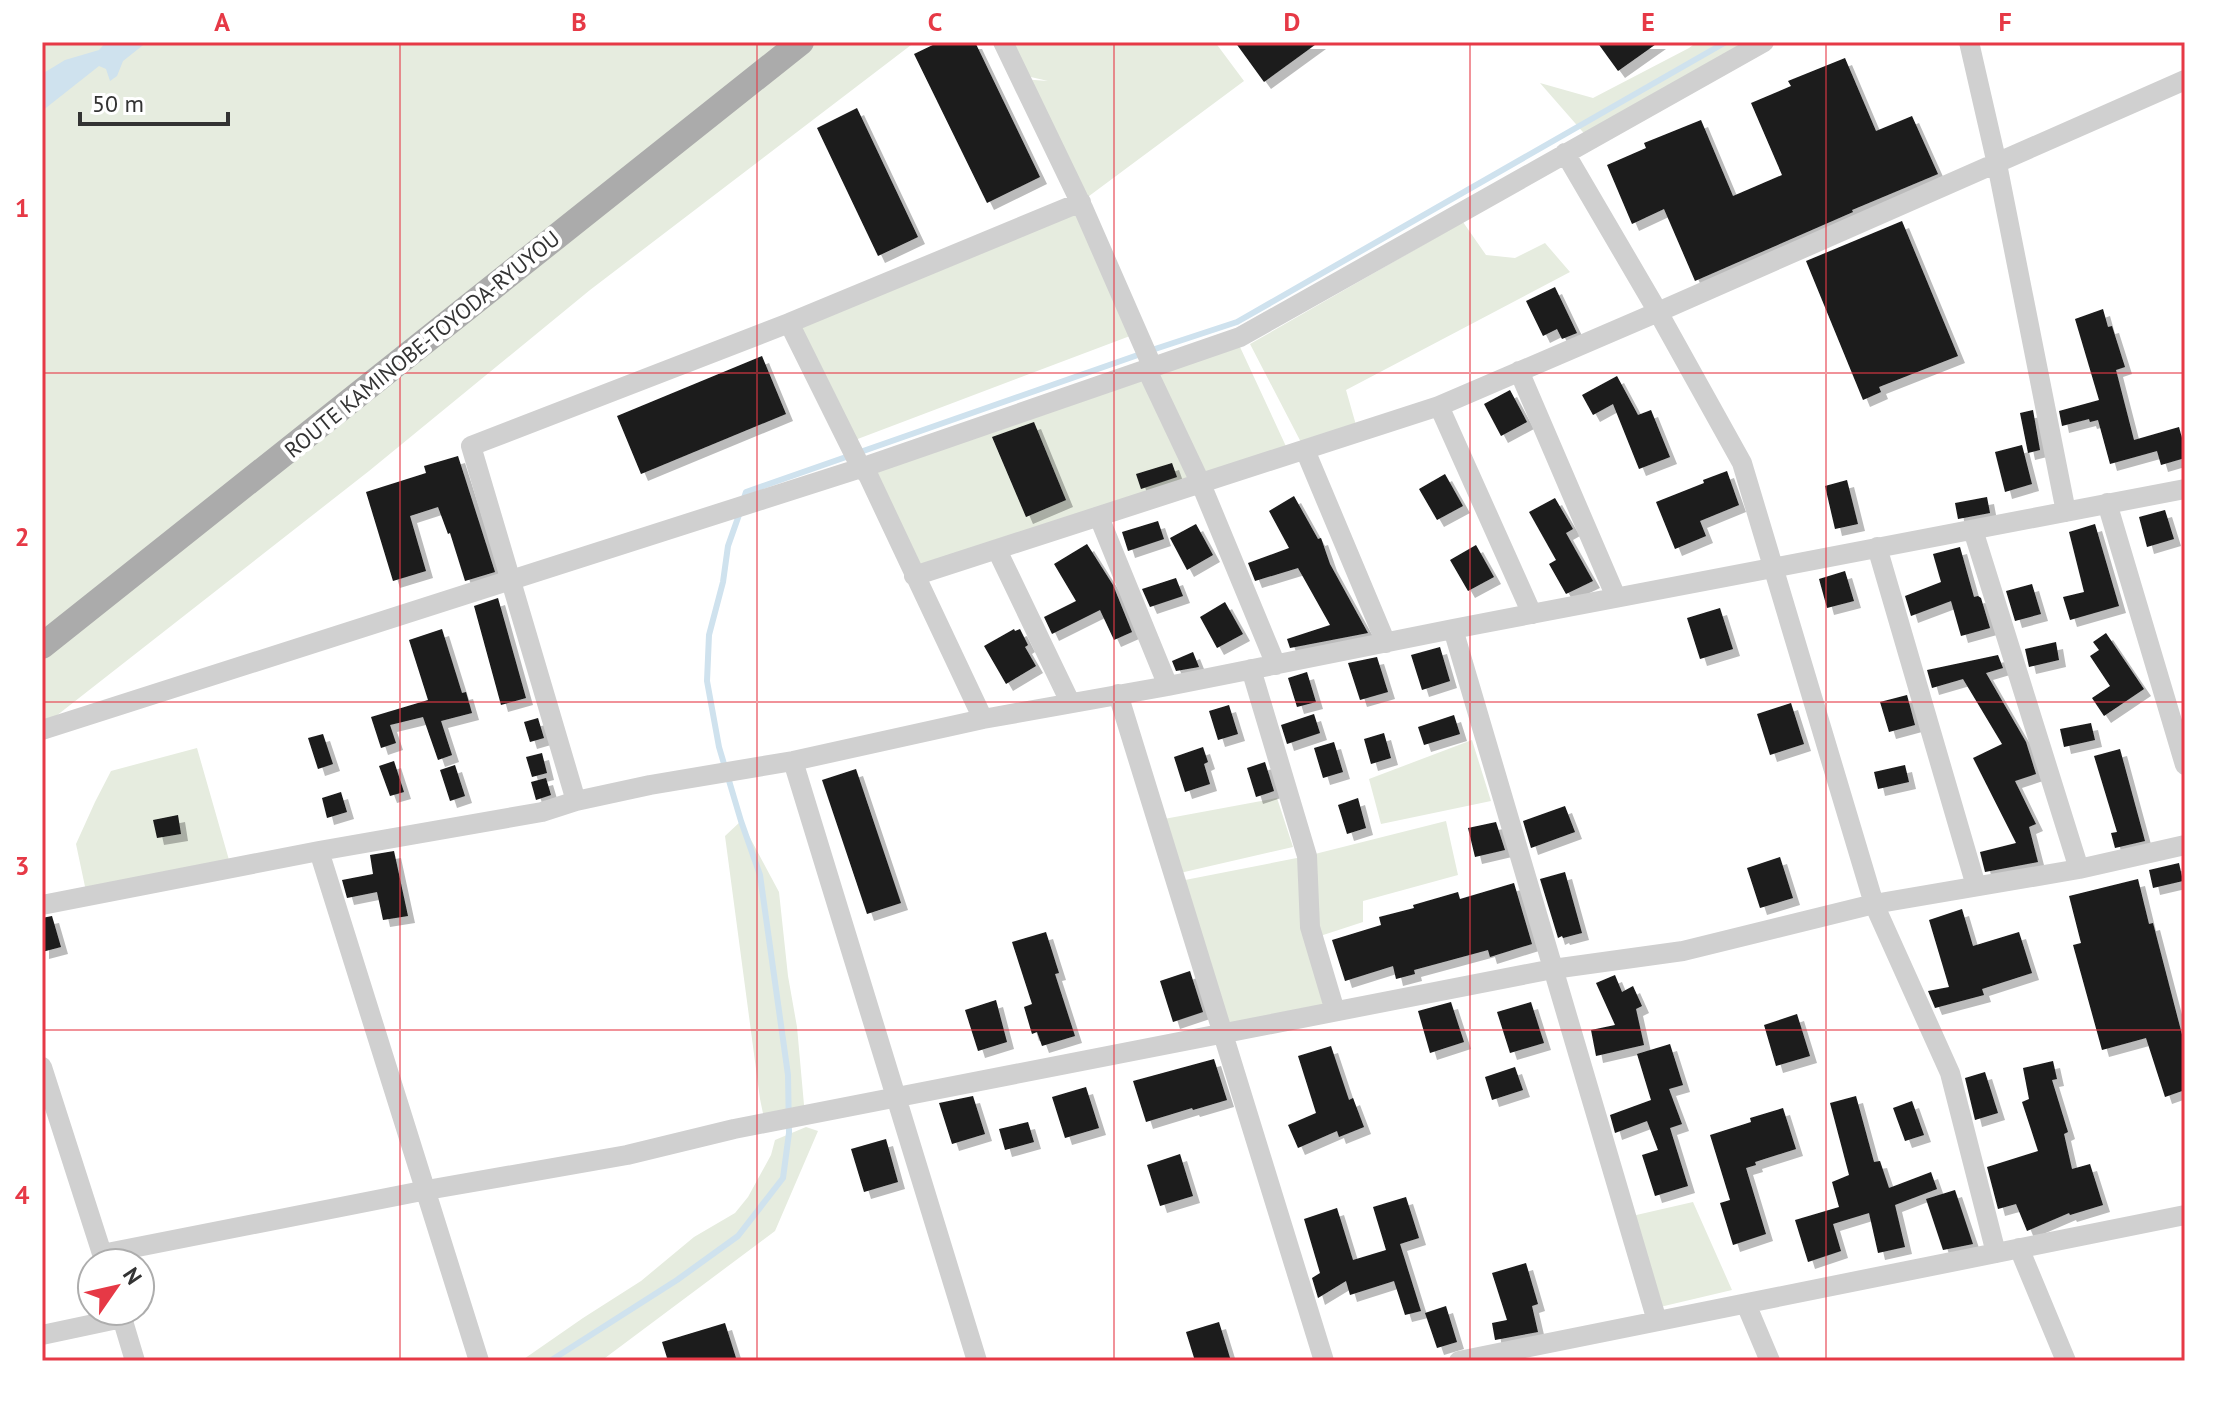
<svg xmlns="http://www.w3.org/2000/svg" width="2227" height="1403" viewBox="0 0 2227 1403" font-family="'PT Sans',sans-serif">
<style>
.green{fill:#e6ecdf}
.water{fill:#cfe2ee}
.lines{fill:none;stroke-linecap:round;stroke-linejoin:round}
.stream{stroke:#cfe2ee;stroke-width:6}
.building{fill:#1a1a1a;filter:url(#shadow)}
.minor{stroke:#d0d0d0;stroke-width:20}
.major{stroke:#ababab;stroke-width:26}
.grid{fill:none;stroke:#e63946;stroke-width:2;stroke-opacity:0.55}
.labels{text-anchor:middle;stroke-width:8;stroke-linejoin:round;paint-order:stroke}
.street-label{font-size:22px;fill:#333;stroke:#fff}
.neatline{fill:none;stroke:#e63946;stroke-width:3}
.grid-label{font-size:26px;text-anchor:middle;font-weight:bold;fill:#e63946}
</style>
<defs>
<filter id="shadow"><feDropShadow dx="7" dy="7" stdDeviation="0" flood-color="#0004"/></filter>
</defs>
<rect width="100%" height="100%" fill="#fff"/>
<path class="green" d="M42,42h873l-325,248 -221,181 -327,256z
M1007,42h208l29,39 -163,121 -60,-123 27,2 -30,-7z
M1697,42h67l-175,97 -49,-56 53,15 96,-50z
M1083,208l47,128 -275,104 -58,-120z
M1463,222l23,33 29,3 30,-15 25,29 -224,118 12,42 -53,18 -55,-106z
M1240,347l50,108 -376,121 -46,-110z
M1472,740l19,61 -110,23 -12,-45z
M197,748l32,112 -142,36 -11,-52 19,-42 16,-31z
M1277,798l16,49 -113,26 -16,-54z
M741,821l38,71 9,84 9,51 8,89 -40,7 -5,-24 -35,-263z
M1446,821l12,54 -95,26v21l-49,16 21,73 -106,21 -44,-152 122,-24z
M806,1127l12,4 -43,100 -174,130h-80l62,-43 58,-37 53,-44 41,-24 13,-16 23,-42 4,-15z
M1693,1202l39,88 -72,17 -28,-91z"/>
<path class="water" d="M106,42h41l-24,19 -6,15 -7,5 -4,-12 -7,-3 -57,45v-37l23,-14 34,-10z"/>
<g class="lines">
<path class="stream" d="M743,501l3,-9 409,-143 82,-27 489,-280
M550,1361l127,-81 61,-44 45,-58 6,-45 -1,-58 -28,-200 -19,-54 -22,-74 -12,-66 2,-46 14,-53 5,-36 12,-34"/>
</g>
<path class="building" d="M939,42h36l65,135 -53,26 -73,-149z
M1235,42h84l-55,40z
M1597,42h62l-41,29z
M1845,58l31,73 36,-15 26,58 -86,36 1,2 -158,69 -31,-72 -32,15 -25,-59 39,-17 -2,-5 57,-23 32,76 49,-21 -31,-72 40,-17 -3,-5z
M857,108l61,129 -40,19 -61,-128z
M1902,221l56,135 -79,31 2,5 -18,8 -57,-139z
M1555,287l22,46 -15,6 -5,-10 -14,7 -17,-35z
M2103,309l5,18 4,-1 13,41 -9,3 18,70 45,-13 6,22v9l-24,7 -4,-14 -47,13 -12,-44 -8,2 -1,-3 -27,7 -3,-15 40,-11 -24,-81z
M762,356l24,58 -145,60 -24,-58z
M1617,376l21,39 13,-5 19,47 -31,12 -26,-65 -20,11 -11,-20z
M1510,390l17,32 -26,14 -17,-32z
M2033,410l7,40 -12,3 -8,-40z
M1034,422l32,78 -40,17 -34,-80z
M2022,445l10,39 -27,8 -10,-40z
M458,456l37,116 -30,9 -15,-48 -2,1 -10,-27 -28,9 16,55 -33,10 -27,-89 60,-19 -2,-7z
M1172,463l5,14 -36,12 -5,-15z
M1727,471l12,34 -39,16 6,15 -31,13 -19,-47 48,-19 -1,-3z
M1445,474l18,32 -26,14 -18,-31z
M1847,480l11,44 -23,5 -10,-43z
M1294,496l24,43 3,-1 9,26 38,69 -78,15 -3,-9 43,-14 -32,-57 -43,13 -7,-18 41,-15 -20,-37z
M1987,497l3,16 -32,6 -3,-16z
M1555,498l18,31 -7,4 27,48 -27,13 -17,-30 7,-4 -27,-48z
M2165,510l9,29 -27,8 -8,-30z
M1158,521l6,18 -36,12 -6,-19z
M1196,524l17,31 -26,15 -17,-32z
M2095,524l24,82 -49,14 -7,-23 21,-5 -15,-60z
M1087,544l26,41 19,47 -18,8 -14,-30 -48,24 -8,-17 32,-16 -22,-37z
M1476,545l18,32 -26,14 -18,-31z
M1960,547l14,50 4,-1 3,2 9,30 -29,8 -10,-35 -40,15 -6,-20 36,-14 -8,-28z
M1845,571l9,30 -27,7 -8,-29z
M1176,578l7,18 -33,11 -8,-18z
M2032,584l9,30 -26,7 -9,-30z
M498,598l28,100 -25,7 -27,-99z
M1225,602l18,32 -26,14 -17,-31z
M1720,608l13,41 -33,10 -13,-41z
M442,629l20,64 4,-1 6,21 -31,8 11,34 -14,5 -15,-43 -33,8 6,18 -15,5 -10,-31 57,-17 -19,-60z
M1014,629l1,2 5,-2 8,16 -3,2 11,19 -30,18 -22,-38z
M2106,633l38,56 -40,27 -12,-18 18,-12 -20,-30 9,-6 -6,-8z
M2056,642l3,18 -30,7 -4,-18z
M1440,647l10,34 -28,9 -11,-35z
M1193,652l6,15 -23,4 -4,-10z
M1998,655l5,13 -17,5 40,69 10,32 -21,7 21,43 -7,3 9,35 -53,10 -5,-20 36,-9 -43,-85 29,-14 -39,-65 -31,9 -5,-18z
M1377,657l11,35 -28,8 -12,-37z
M1307,672l9,30 -19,5 -9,-29z
M1907,695l8,30 -26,7 -9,-30z
M1791,703l13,41 -34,11 -13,-41z
M1229,705l9,29 -20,6 -9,-29z
M1314,714l6,19 -33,11 -6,-19z
M1454,715l6,19 -36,11 -6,-18z
M538,718l6,20 -14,4 -6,-20z
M2091,723l4,17 -31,7 -4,-18z
M1384,733l7,25 -20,6 -7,-25z
M323,734l10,30 -15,5 -10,-31z
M1334,742l9,30 -20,6 -9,-30z
M1203,747l5,15 -4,2 6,20 -25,8 -11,-35z
M2120,749l25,92 -30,7 -4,-15 6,-1 -23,-76z
M542,753l5,20 -15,4 -6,-20z
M394,761l10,31 -14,4 -11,-30z
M1265,762l9,29 -18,6 -9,-29z
M455,765l10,31 -15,5 -10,-31z
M1905,765l4,17 -31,7 -4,-17z
M856,769l45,134 -34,11 -45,-134z
M546,778l5,17 -15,5 -5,-18z
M341,792l6,20 -20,6 -5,-20z
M1358,798l8,30 -19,6 -9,-29z
M1565,806l10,26 -44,16 -8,-27z
M178,815l3,19 -24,4 -4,-18z
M1496,822l9,28 -30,7 -7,-29z
M394,851l14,65 -25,4 -6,-28 -30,6 -5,-18 31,-6 -3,-19z
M1780,857l13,41 -33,10 -13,-40z
M2179,863l4,18 -30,7 -4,-18z
M1565,872l17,61 -19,5 -1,-2 -4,2 -18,-59z
M2138,879l11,45 4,-1 32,123v44l-20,7 -19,-59 -44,12 -29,-105 8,-2 -12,-47z
M1514,883l18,61 -42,13 -2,-7 -74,20 1,4 -19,5 -3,-13 -48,15 -13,-41 49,-15 -2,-8 35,-9 -1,-3 45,-13 2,7z
M1962,909l11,37 46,-14 13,41 -50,16 2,6 -49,13 -7,-17 21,-4 -20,-67z
M52,916l9,31 -19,5v-34z
M1046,932l13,41 -4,1 20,62 -33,10 -5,-14 -5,2 -8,-27 8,-3 -20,-62z
M1190,971l13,41 -30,10 -13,-41z
M1615,975l7,17 11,-6 9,20 -6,3 8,36 -48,11 -5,-26 24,-5 -19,-42z
M996,1000l11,42 -29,9 -13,-41z
M1451,1002l13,40 -34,11 -12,-42z
M1531,1002l13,41 -34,10 -13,-41z
M1797,1014l13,42 -34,10 -12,-41z
M1670,1044l13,41 -14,4 13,35 -12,4 18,58 -33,10 -13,-41 16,-5 -11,-29 -32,12 -5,-18 41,-15 -14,-46z
M1331,1046l18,54 4,-2 11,29 -25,10 -2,-6 -39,17 -10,-23 28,-12 -18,-57z
M1214,1059l13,41 -34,10 -1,-2 -46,14 -13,-41z
M2053,1061l4,18 -5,1 16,52 -4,2 8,35 18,-5 13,41 -33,10 -1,-2 -42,18 -11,-27 -18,5 -11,-42 51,-16 -16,-49 7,-3 -6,-31z
M1515,1067l8,23 -31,10 -7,-23z
M1985,1072l13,41 -23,7 -10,-42z
M1086,1087l13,41 -34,10 -13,-41z
M973,1096l12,38 -33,10 -13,-41z
M1856,1096l18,66 6,-1 9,27 42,-16 6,17 -42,16 10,42 -27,6 -9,-40 -36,11 8,27 -33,11 -13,-42 44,-13 -7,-25 17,-7 -19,-72z
M1912,1101l12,34 -19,6 -12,-33z
M1783,1108l13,41 -41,13 1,3 -10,3 20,66 -33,11 -13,-42 10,-3 -20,-65 41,-13 -1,-4z
M1028,1122l6,20 -29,8 -6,-21z
M886,1139l12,43 -34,10 -13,-43z
M1180,1154l13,42 -33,10 -13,-41z
M1955,1190l18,54 -30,6 -17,-51z
M1406,1197l13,41 -19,6 21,67 -16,4 -11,-34 -44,14 -4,-14 -28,17 -6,-20 8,-5 -16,-54 33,-11 16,52 33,-10 -13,-43z
M1526,1263l12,41 -6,2 6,26 -43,8 -3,-17 15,-3 -15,-47z
M1446,1306l11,36 -20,6 -12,-35z
M1219,1322l12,39h-36l-9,-29z
M725,1323l12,38h-69l-6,-19z"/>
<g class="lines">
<path class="minor" d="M1003,42l80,166 70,160
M1969,42l28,122 69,348
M1565,153l93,159 84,151 132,441 76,169 46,180
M789,323l72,145 7,7 115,244
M1147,370l54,114 75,181
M1519,371l97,226
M1439,406l93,208
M1305,450l81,193
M2107,503l78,262
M1099,517l69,169
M1973,530l106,339
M1877,547l99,339
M997,550l73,152
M914,576l525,-170 219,-94 527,-232
M1453,629l204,692
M1251,669l56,187 3,71 25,84
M1118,694l206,667
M42,730l819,-262 379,-131 524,-295
M793,761l184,600
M576,801l-105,-355 318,-123 292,-121
M319,851l160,510
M42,905l277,-54 223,-39 34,-11 74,-16 143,-24 190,-42 185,-33 285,-57 732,-140
M42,1067l63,196
M2019,1248l47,113
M102,1254l325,-64 200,-35 107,-26 819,-160 130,-18 191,-47 205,-35 106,-24
M1746,1304l24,57
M120,1311l15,50
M42,1335l80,-17
M1459,1361l726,-146"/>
<path class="major" d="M42,646l759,-604"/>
</g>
<path class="grid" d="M400,42v1319M757,42v1319M1114,42v1319M1470,42v1319M1826,42v1319M42,373h2143M42,702h2143M42,1030h2143"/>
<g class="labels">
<g class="street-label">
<text transform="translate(422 344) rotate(-39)" y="8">ROUTE KAMINOBE-TOYODA-RYUYOU</text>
</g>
</g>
<rect width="2227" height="1403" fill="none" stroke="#ffffff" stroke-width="88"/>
<g transform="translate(116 1287) rotate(56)"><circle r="38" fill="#ffffff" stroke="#adadad" stroke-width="2"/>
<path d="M0-6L14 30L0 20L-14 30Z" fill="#e63946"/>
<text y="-12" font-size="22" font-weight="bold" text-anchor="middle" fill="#333333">N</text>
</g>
<path d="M80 112v12h148v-12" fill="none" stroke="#333333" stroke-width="4"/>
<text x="92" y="112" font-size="24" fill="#333333" stroke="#ffffff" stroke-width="6" paint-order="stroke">50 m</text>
<rect x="44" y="44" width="2139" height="1315" class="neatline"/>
<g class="grid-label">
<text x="222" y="31">A</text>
<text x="579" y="31">B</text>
<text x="935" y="31">C</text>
<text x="1292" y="31">D</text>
<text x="1648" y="31">E</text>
<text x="2005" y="31">F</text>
<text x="22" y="217">1</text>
<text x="22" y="546">2</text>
<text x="22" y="875">3</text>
<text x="22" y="1204">4</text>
</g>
</svg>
